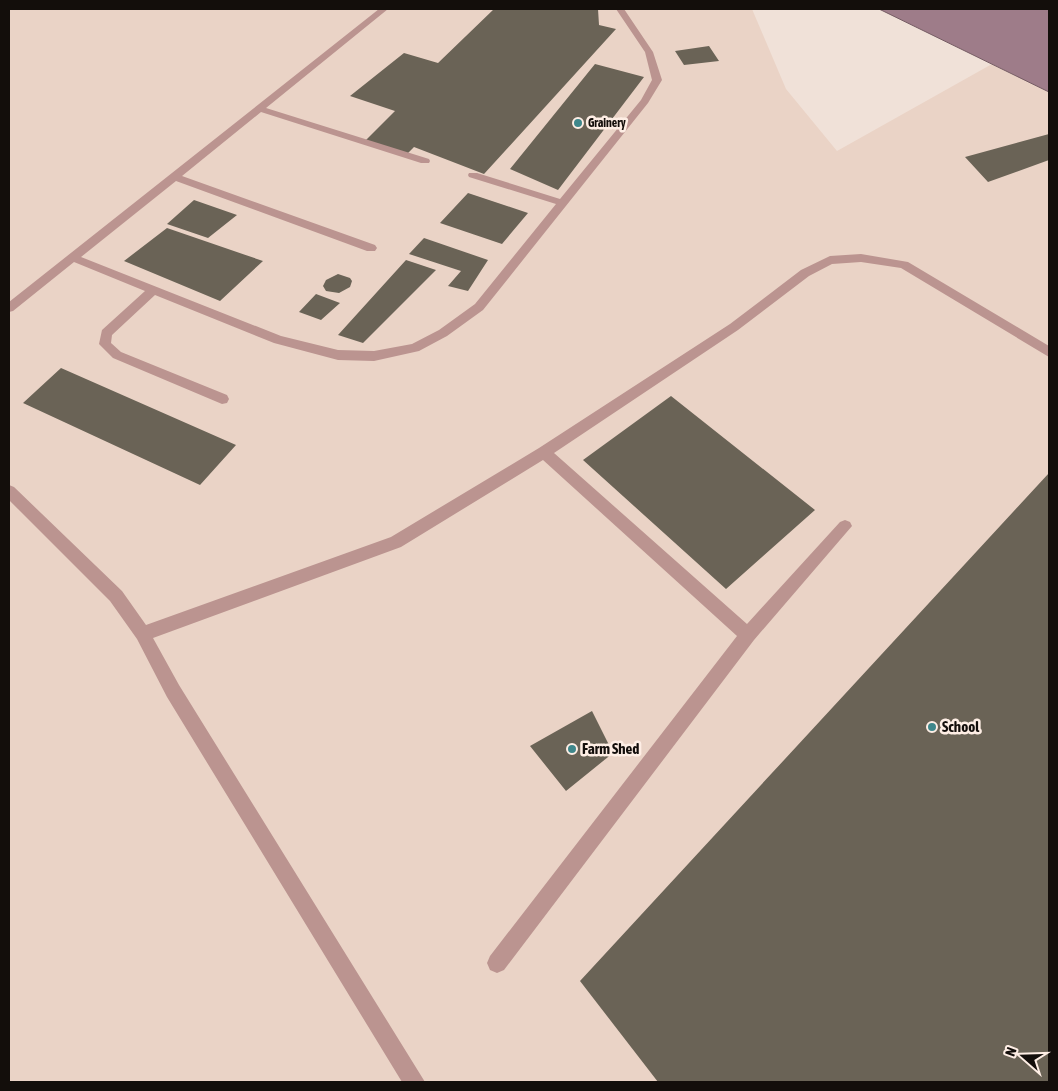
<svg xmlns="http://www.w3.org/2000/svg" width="1058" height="1091" viewBox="0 0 1058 1091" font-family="'Asap Condensed',sans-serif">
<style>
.built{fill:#ead3c6}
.water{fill:#9e7c89;stroke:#745b63}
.building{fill:#6a6356}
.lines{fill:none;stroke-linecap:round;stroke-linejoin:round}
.minor{fill:#bb9490;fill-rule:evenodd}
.poi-dot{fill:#3f878b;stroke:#feeee5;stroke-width:2}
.labels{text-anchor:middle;stroke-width:5;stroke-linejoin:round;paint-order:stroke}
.far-poi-label{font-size:12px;font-weight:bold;fill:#130e0b;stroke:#feeee5;text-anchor:start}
.poi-label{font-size:15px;font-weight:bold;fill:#130e0b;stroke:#feeee5;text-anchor:start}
</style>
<rect width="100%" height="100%" fill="#f0e1d8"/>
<path class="built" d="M9,9h743l34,80 51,62 155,-87 57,28v990h-1040z"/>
<path class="water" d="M879,9h170v83z"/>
<path class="building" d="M494,9h104l1,16 17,4 -132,145 -70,-27 -7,7 -42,-13 30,-30 -45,-15 54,-43 34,10z
M709,46l10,15 -35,4 -9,-14z
M595,64l49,13 -86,113 -48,-21z
M1049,134v26l-61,22 -23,-25z
M468,193l60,20 -26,31 -62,-21z
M194,200l43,15 -29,23 -41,-14z
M167,228l96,33 -43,40 -96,-40z
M424,238l64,22 -20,31 -20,-5 13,-15 -52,-17z
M406,260l30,10 -73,73 -25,-8z
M338,274l12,4 2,3 -2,6 -11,6 -13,-2 -3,-5 3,-6z
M316,294l24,9 -19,17 -22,-8z
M61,368l175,77 -36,40 -177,-82z
M671,396l144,114 -89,79 -143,-129z
M1049,473v609h-391l-78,-101z
M592,711l21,42 -47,38 -36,-45z"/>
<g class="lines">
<path class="minor" d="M379,9h9l-122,99 163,51 1,2 -1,2h-8l-160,-51 -79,64 193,69 2,3 -2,3h-8l-191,-70 -95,76 200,79 57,14 36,1 38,-7 27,-14 36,-26 81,-100 -87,-27 -1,-2 1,-2h8l83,26 81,-99 11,-20 -7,-28 -29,-43h8l29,43 9,28 -14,23 -165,207 -36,26 -28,15 -45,10 -36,-1 -64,-17 -119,-48 -43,40 -1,8 10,9 106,43 2,4 -2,4 -5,1 -109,-46 -14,-14 3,-14 43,-39 -71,-29 -61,49 -4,1v-10z
M861,254l47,8 141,84v11l-148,-89 -40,-6 -29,2 -23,12 -71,54 -184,123 193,171 93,-102 5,-2 5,2 2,4 -98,114 -250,330 -7,3 -7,-3 -3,-7 3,-7 247,-320 -194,-176 -142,87 -248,91 26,47 246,397h-23l-235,-385 -30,-58 -27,-38 -101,-101v-15l5,2 108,104 24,34 245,-88 148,-89 191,-124 71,-54 29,-14z"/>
</g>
<g class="poi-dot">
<circle cx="578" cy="123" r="5"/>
<circle cx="932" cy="727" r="5"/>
<circle cx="572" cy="749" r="5"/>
</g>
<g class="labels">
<g class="far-poi-label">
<text x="588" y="127">Grainery</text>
</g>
<g class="poi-label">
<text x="942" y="732">School</text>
<text x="582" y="754">Farm Shed</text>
</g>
</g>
<rect width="1058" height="1091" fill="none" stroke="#130e0b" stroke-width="20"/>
<g transform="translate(1023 1056) rotate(290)" stroke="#feeee5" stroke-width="4" paint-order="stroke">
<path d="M0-4L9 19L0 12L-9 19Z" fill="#130e0b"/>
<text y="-8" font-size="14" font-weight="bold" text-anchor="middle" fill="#130e0b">N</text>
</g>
</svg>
